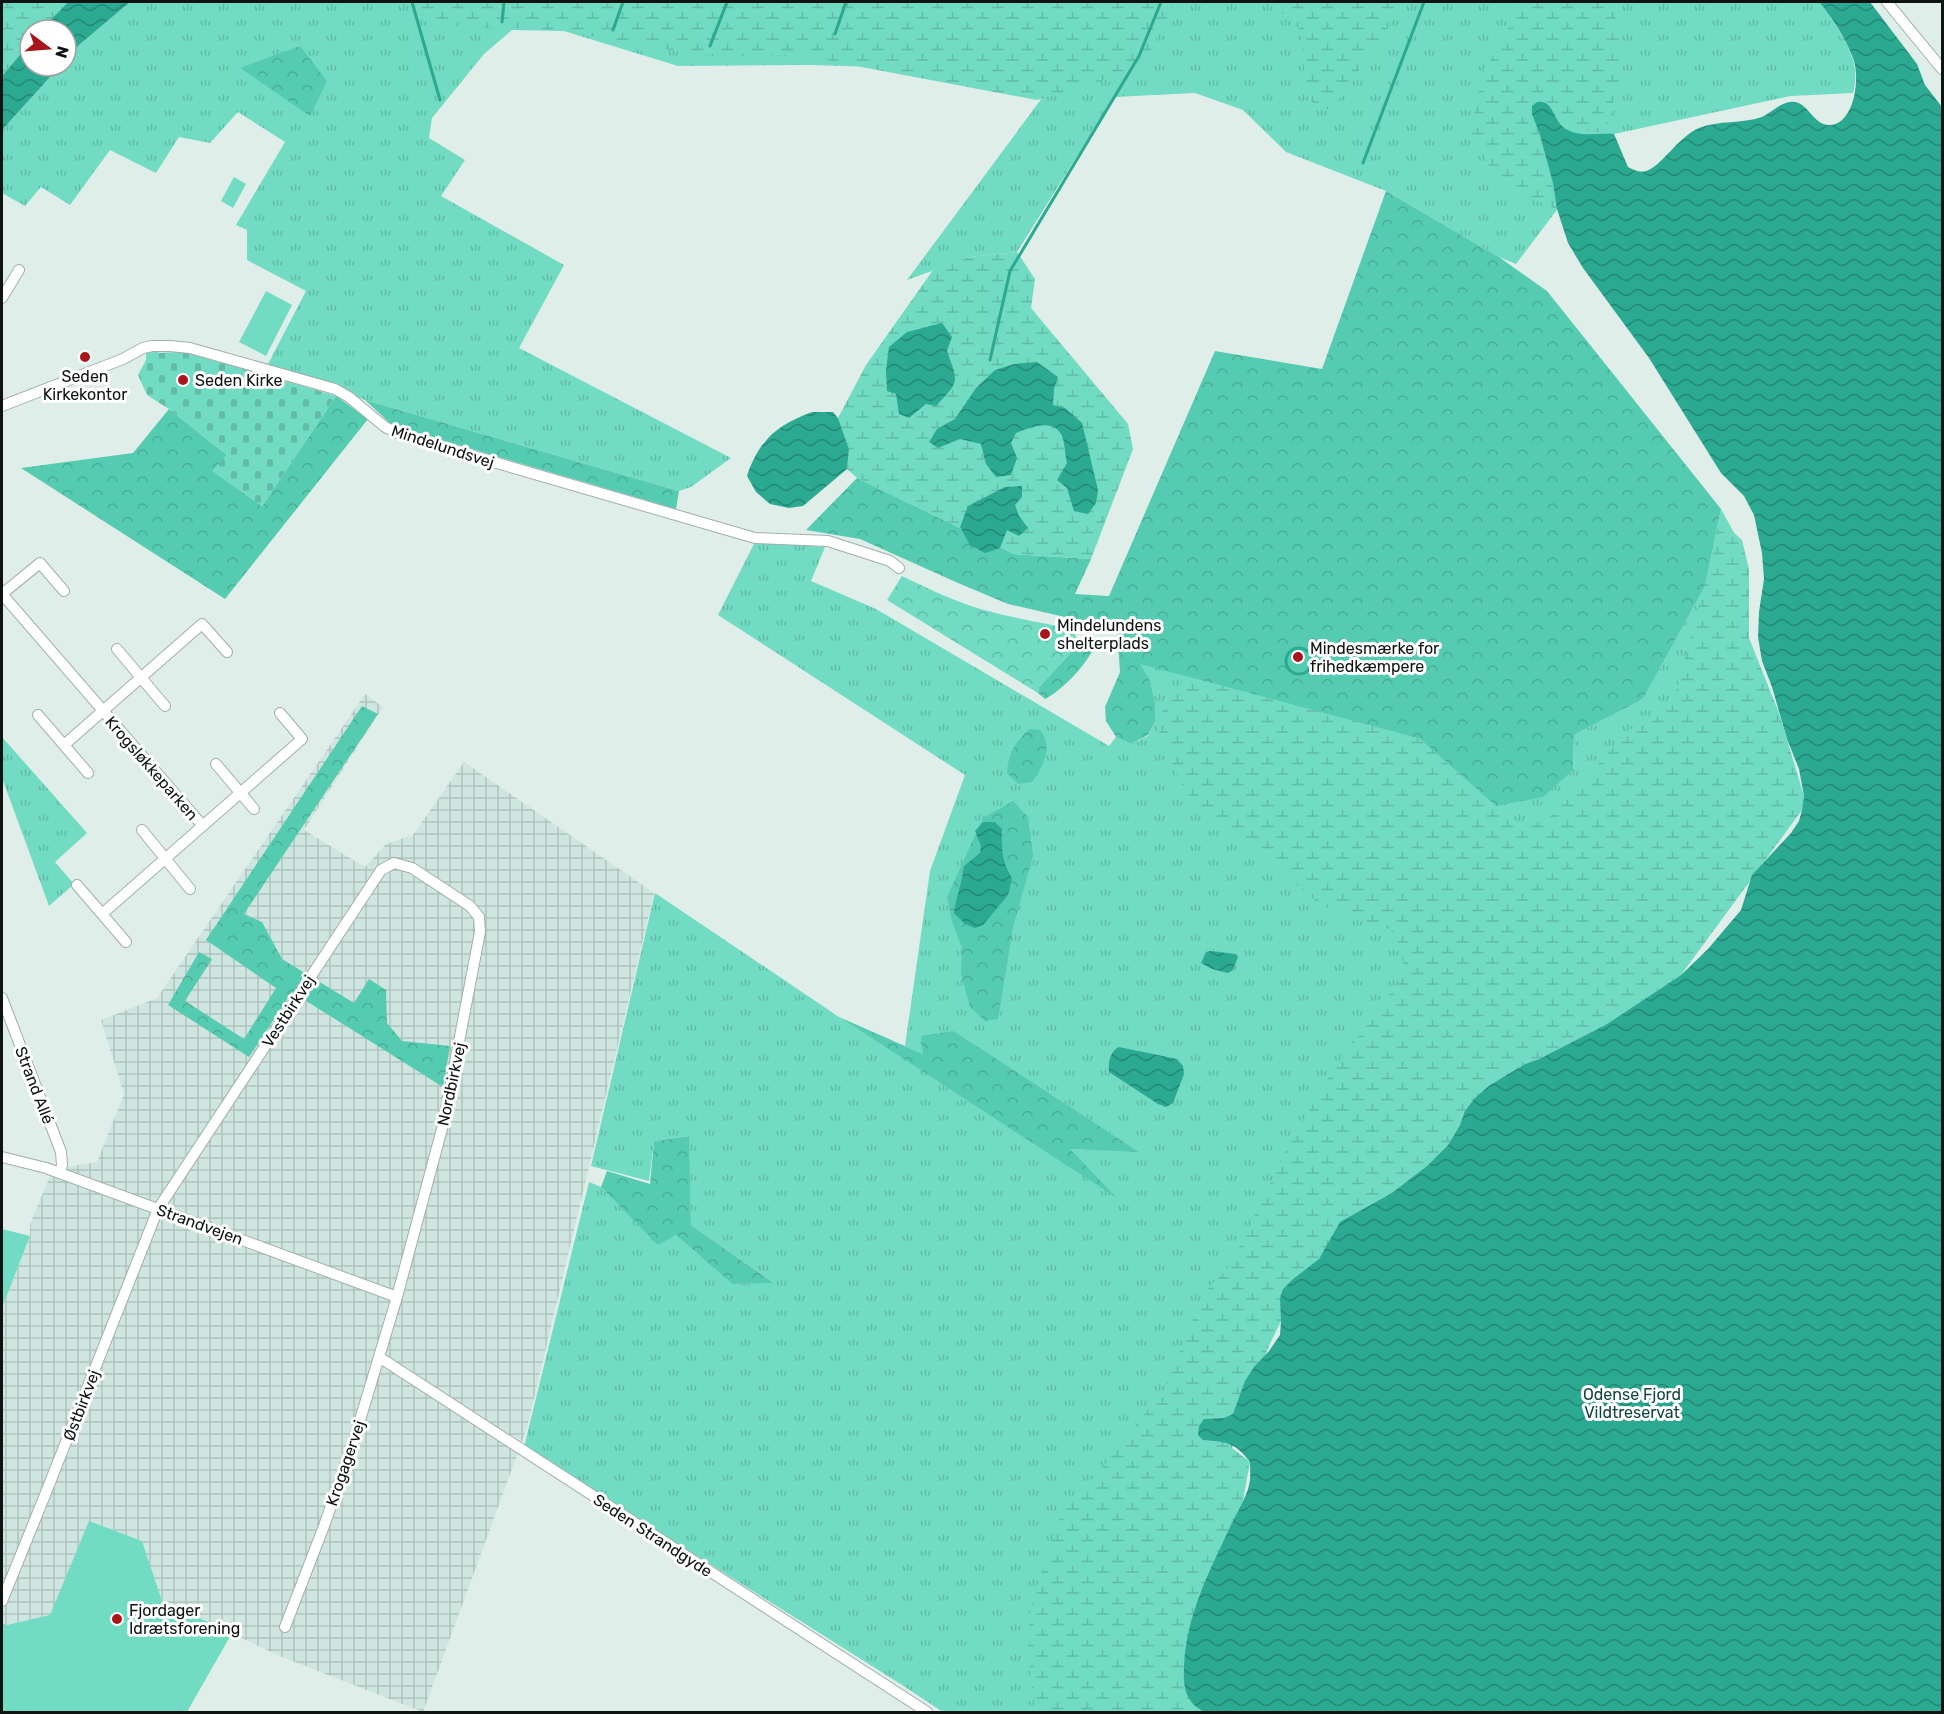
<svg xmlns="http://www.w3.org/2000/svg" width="1944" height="1714" viewBox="0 0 1944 1714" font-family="Rubik,sans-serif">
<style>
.industrial{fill:url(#industrial-grid)}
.grass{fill:url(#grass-tufts)}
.forest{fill:url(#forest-crowns)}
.wetland{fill:url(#wetland-marsh)}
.cemetery{fill:url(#cemetery-stones)}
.park{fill:url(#park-crowns)}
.pitch{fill:#71dbc3}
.water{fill:url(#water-waves)}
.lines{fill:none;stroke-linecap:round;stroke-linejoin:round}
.stream{stroke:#2ba991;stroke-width:3}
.minor-casing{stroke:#a1afab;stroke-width:12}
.minor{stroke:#fff;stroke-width:10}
.poi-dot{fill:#a9151a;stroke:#fff;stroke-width:2}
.labels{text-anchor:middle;stroke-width:6;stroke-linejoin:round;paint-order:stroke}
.poi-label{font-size:16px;fill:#0e1312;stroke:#fff;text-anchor:start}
.street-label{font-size:16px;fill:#0e1312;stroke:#fff}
.park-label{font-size:16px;fill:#11453b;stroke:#fff}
</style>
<defs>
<pattern id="industrial-grid" width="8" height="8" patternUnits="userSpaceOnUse" patternTransform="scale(1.5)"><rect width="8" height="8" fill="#cee6df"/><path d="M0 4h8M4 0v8" fill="none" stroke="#b0c4be"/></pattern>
<pattern id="grass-tufts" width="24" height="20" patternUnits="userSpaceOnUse" patternTransform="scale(1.5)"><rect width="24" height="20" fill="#71dbc3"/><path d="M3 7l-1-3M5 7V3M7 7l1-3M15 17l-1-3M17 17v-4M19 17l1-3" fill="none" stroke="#61bba6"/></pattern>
<pattern id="forest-crowns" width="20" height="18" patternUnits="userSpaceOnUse" patternTransform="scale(1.5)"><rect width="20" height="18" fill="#55cbb1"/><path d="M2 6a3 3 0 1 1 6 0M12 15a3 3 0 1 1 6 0" fill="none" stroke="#49ad97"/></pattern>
<pattern id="wetland-marsh" width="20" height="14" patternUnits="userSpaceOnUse" patternTransform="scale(1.5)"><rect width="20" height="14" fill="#71dbc3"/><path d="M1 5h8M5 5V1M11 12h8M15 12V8" fill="none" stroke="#61bba6"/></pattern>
<pattern id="cemetery-stones" width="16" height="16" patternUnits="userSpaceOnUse" patternTransform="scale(1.5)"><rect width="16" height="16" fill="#71dbc3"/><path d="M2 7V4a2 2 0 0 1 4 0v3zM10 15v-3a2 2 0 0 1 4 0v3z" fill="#61bba6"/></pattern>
<pattern id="park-crowns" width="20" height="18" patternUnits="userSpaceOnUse" patternTransform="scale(1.5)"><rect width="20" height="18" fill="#71dbc3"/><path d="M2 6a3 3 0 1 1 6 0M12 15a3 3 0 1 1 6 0" fill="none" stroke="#61bba6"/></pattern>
<pattern id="water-waves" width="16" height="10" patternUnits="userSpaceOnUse" patternTransform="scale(1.5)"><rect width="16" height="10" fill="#2ba991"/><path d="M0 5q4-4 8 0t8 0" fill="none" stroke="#238875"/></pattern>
</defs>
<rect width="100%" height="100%" fill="#e0eeea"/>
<path class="industrial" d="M365,694l18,13 -79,123 61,37 21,-23 27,-9 51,-73 190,131 -127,535 -104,284 -141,-55 -120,-56 -20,-60 -53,-20 -39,95 -44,9 -4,-2v-315l28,-72v-12l23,-55 44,-7 27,-68 -23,-74 56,-22z"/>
<path class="grass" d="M130,2h1689c13,15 34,47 36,67 1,8 0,16 -2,24l-62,3 -177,38 -98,130 -17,-7 -113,-66 -100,-39 -43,-42 -48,-17 -81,4 -97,155 -47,5 -63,23 138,-186 -137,-26 -97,-3 -133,1 -114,-35 -52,-1 -28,24 -52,64 -3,20 36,22 -24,36 123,69 -45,83 212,110 -40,29 -12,4 -314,-91 -97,-36 38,-73 -59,-31v-30l-11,-5 49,-83 -47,-30 -28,31 -31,-6 -23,36 -46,-23 -40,55 -29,-18 -16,19 -23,-13v-63l58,-64h6v-6l13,-15z
M1721,509l17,31 -194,499 -222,159 -185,514h-194l-41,-27 -378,-238 65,-265 12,5 57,57 18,-9 56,49 41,-2 -82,-57 -3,-89 -34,5 -5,40 -58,-15 64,-273 184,124 275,178 -45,-46 68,2 -183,-120 -31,23 -18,-8 25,-175 35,-96 -247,-160 37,-73 70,5 -14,34 65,28 233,137 7,-9 15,7 17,-8 7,-14 -16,-59 281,76 153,31 1,-35 69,-36 62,-113z
M2,737l85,96 -32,29 19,22 -25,22 -47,-128z"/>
<path class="forest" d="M300,46l27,35 -17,35 -70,-48z
M1386,191l113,66 48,34 174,218 -16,77 -62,113 -69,36 -1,35 -30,27 -47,9 -76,-67 -280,-75 10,17 5,23v18l-7,13 -17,9 -15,-7 -10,-16 -1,-14 15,-35 -3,-43 -109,-25 -50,-21 -98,-44 -54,-9 51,-52 157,76 77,5 -16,35 34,2 106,-245 107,18z
M336,396l32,23 -143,180 -204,-131 112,-15 36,-44 58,46 -14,16 49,35z
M365,400l314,91 -3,18 -283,-83z
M1088,641l7,4c-6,17 -33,46 -50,54l-7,-6 1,-6 40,-43z
M362,706l16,8 -134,200 18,8 20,37 72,44 15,-24 17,11 1,33 15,18 48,5 -7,41 -151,-95 -43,65 -81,-52 31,-53 13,7 -27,42 59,38 32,-51 -70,-48z
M1029,729l11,1c14,16 3,37 -8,52l-14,2 -11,-11c1,-20 8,-30 22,-44z
M1013,801l15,16 5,39 -20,71 -15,92 -13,2 -15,-14 -9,-33 1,-26 -10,-27 -5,-24 36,-79z
M839,1017l84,37 -2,-18 33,-5 185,121 -69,-3 47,49z
M689,1136l2,89 83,58 -42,1 -56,-49 -18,10 -57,-58 6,-16 43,13 4,-43z"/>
<path class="wetland" d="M2,2h66l-27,28h-11v13l-28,33z
M414,2h761l-34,67 -104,31 -202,-38 -30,-8 -75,3 -37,-3 -129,-23 -37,-3h-54l-34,-4 -20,-9z
M1263,2h143l-74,107 -12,1 -12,-12 -8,-69 -27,-24z
M1514,2h99l10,64 -18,68 -73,-20 8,21 17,74 -56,-22 -30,-54 11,-62 24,-32z
M1017,252l18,27 -4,29 97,116 5,25 -42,110 -77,-5 -157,-76 -10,-9 2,-20 -11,-31 28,-53 67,-95 37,-13z
M1721,521l21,19 7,29v69l30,75 25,83 -2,14 -121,165 -74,49 -68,35 -14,5 -35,21 -30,40 -12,20 -21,21 -101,84 -7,9 -38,62 -58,120 27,21 -45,250h-170l-7,-58 2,-46 31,-94 14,-19 31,-32 59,-75 38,-94 27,-28 59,-121 39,-67 77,-105 -8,-38 -9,-6 -66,-23 -137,-114 -30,-70 31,-46 234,63 76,67 19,22 33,-8 82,-91 20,-5 20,-19 6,-13 29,-106z"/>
<path class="cemetery" d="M158,351l1,2 17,-1 19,2 141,42 -74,110 -50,-35 15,-16 -58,-46 -22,-14 -9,-20 8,-15v-8z"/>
<path class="park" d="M902,576c23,11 47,23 72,31 32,10 66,15 99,22l6,15 -40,43 -1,6 -151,-93z"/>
<path class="pitch" d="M234,177l12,7 -13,24 -12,-7z
M266,291l26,14 -26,51 -27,-14z
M2,1229l28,7 -28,72z
M89,1521l53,20 20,60 70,32 -45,79h-185v-89l5,2 43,-10z"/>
<path class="water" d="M68,2h62l-51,43 -13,15v-30h-25z
M1819,2h51l47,62 8,21 17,22v1605h-737c-20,-9 -22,-26 -21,-46 3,-53 24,-91 46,-139 6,-13 16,-28 19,-42 2,-7 1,-16 1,-23 -15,-20 -23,-20 -47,-22l-5,-5 1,-9 5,-7 20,-1 9,-4 12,-33 9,-14 15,-16 11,-16 1,-14 -1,-23 3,-9 9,-9 27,-21 21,-37 52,-29 35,-27 21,-21 12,-20 5,-14 10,-13 15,-13 35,-21 14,-5 68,-35 74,-49 27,-26 33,-39 11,-35 39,-42 8,-12 3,-11 2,-14 -5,-27 -12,-30 -15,-52 -10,-26 -4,-24 1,-25 5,-33 -2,-26 -8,-38 -10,-19 -23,-23 -72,-115 -66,-90 -15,-25 -11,-34 -4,-26 -13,-48 -8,-21v-8l5,-4c15,-3 16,15 25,24 12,12 36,7 52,8l14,33c6,3 12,6 18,4 14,-3 33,-35 53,-43 20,-8 42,-4 63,-11 9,-4 18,-14 28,-15 17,-3 22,22 38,23 26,1 32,-45 26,-64 -6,-19 -22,-44 -35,-59z
M30,43v23h30l-58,64v-54z
M942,323l10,14 -5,14c12,33 12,30 -11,55l-10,-2 -17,14 -10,-4 -3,-20 -9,-3 -1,-21 3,-23 18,-15z
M1037,362l21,15 -4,12 -1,16 12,3 17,15 16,67 -2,13 -8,11 -14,-3 -7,-23 -10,-8 10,-17c-2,-8 -2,-22 -6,-29 -10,-16 -32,-6 -45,-1l-5,10 6,15 -6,17 -15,2 -10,-13 -5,-20 -21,-5 -22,9 -9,-6 8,-13 18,-10 21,-31 19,-18 19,-6z
M812,412h21l5,6 11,31 -2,20 -44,37 -14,2 -19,-4 -14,-12 -9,-16c12,-36 30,-51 65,-64z
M1022,486v11l-7,8 4,11 9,12 -9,8 -12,-6 -7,18 -15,5 -15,-8 -10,-18 8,-21 37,-19z
M983,822h12l7,7c-1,19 0,33 10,49l-4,17 -25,30 -8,3 -10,-4 -11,-11c2,-16 8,-30 10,-47l16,-13 1,-7 -6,-15z
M1210,951l26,3 2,3 -5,13 -5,3 -16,-4 -11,-6 5,-11z
M1119,1047l58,12 6,7 1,8 -11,29 -7,4 -8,-3 -49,-32c-1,-9 1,-21 10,-25z"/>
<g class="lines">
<path class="stream" d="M412,2l28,98
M502,22l2,-20
M613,30l10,-28
M835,34l11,-32
M710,46l17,-44
M1363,163l61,-161
M990,360l20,-89 129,-215 22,-54
M1286 661a13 13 0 1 1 26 0a13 13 0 1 1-26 0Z"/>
<defs>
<path id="minor" d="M1887,2l55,67
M2,298l17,-28
M2,406l121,-47 20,-11 9,-2h18l20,2 145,41 14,8 36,30 19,9 351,102 73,3 62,20 9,7
M2,594l200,231
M2,594l38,-31 24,28
M117,649l48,57
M38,715l50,58
M64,745l138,-121 25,28
M216,764l38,45
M142,830l48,59
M77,885l49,57
M102,914l200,-175 -22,-26
M2,998l59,154 1,13 -2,8
M2,1157l44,11 351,129
M379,1357l548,355
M2,1601l43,-106 113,-286 223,-339 13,-7 18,5 58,38 9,11 1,15 -37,193 -46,172 -43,143 -30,86 -39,101"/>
</defs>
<use href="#minor" class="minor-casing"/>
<use href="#minor" class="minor"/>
</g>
<g class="poi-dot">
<circle cx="85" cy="357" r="6"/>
<circle cx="183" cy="380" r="6"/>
<circle cx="1045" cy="634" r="6"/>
<circle cx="1298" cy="657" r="6"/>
<circle cx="117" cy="1619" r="6"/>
</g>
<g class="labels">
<g class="poi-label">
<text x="85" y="382" text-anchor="middle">Seden<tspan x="85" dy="18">Kirkekontor</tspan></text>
<text x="195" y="386">Seden Kirke</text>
<text x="1057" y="631">Mindelundens<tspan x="1057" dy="18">shelterplads</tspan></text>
<text x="1310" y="654">Mindesmærke for<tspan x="1310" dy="18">frihedkæmpere</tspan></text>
<text x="129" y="1616">Fjordager<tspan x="129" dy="18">Idrætsforening</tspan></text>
</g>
<g class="street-label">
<text transform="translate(443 446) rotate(18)" y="6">Mindelundsvej</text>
<text transform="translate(152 768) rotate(49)" y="6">Krogsløkkeparken</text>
<text transform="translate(288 1011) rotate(-57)" y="6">Vestbirkvej</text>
<text transform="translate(451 1084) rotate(-78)" y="6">Nordbirkvej</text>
<text transform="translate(35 1085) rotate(69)" y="6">Strand Allé</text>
<text transform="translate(200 1224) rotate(20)" y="6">Strandvejen</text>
<text transform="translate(81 1405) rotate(-69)" y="6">Østbirkvej</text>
<text transform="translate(345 1463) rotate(-71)" y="6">Krogagervej</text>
<text transform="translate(653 1535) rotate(33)" y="6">Seden Strandgyde</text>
</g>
<g class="park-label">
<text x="1632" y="1400">Odense Fjord<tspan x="1632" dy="18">Vildtreservat</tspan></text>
</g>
</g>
<rect width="1944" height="1714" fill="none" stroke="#0e1312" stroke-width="6"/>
<g transform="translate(48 48) rotate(106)"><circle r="28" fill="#ffffff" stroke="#9fa1a0" stroke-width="1.5"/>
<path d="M0-4.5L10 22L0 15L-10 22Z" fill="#a9151a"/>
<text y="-9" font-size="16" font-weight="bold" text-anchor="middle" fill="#0e1312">N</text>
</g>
</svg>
